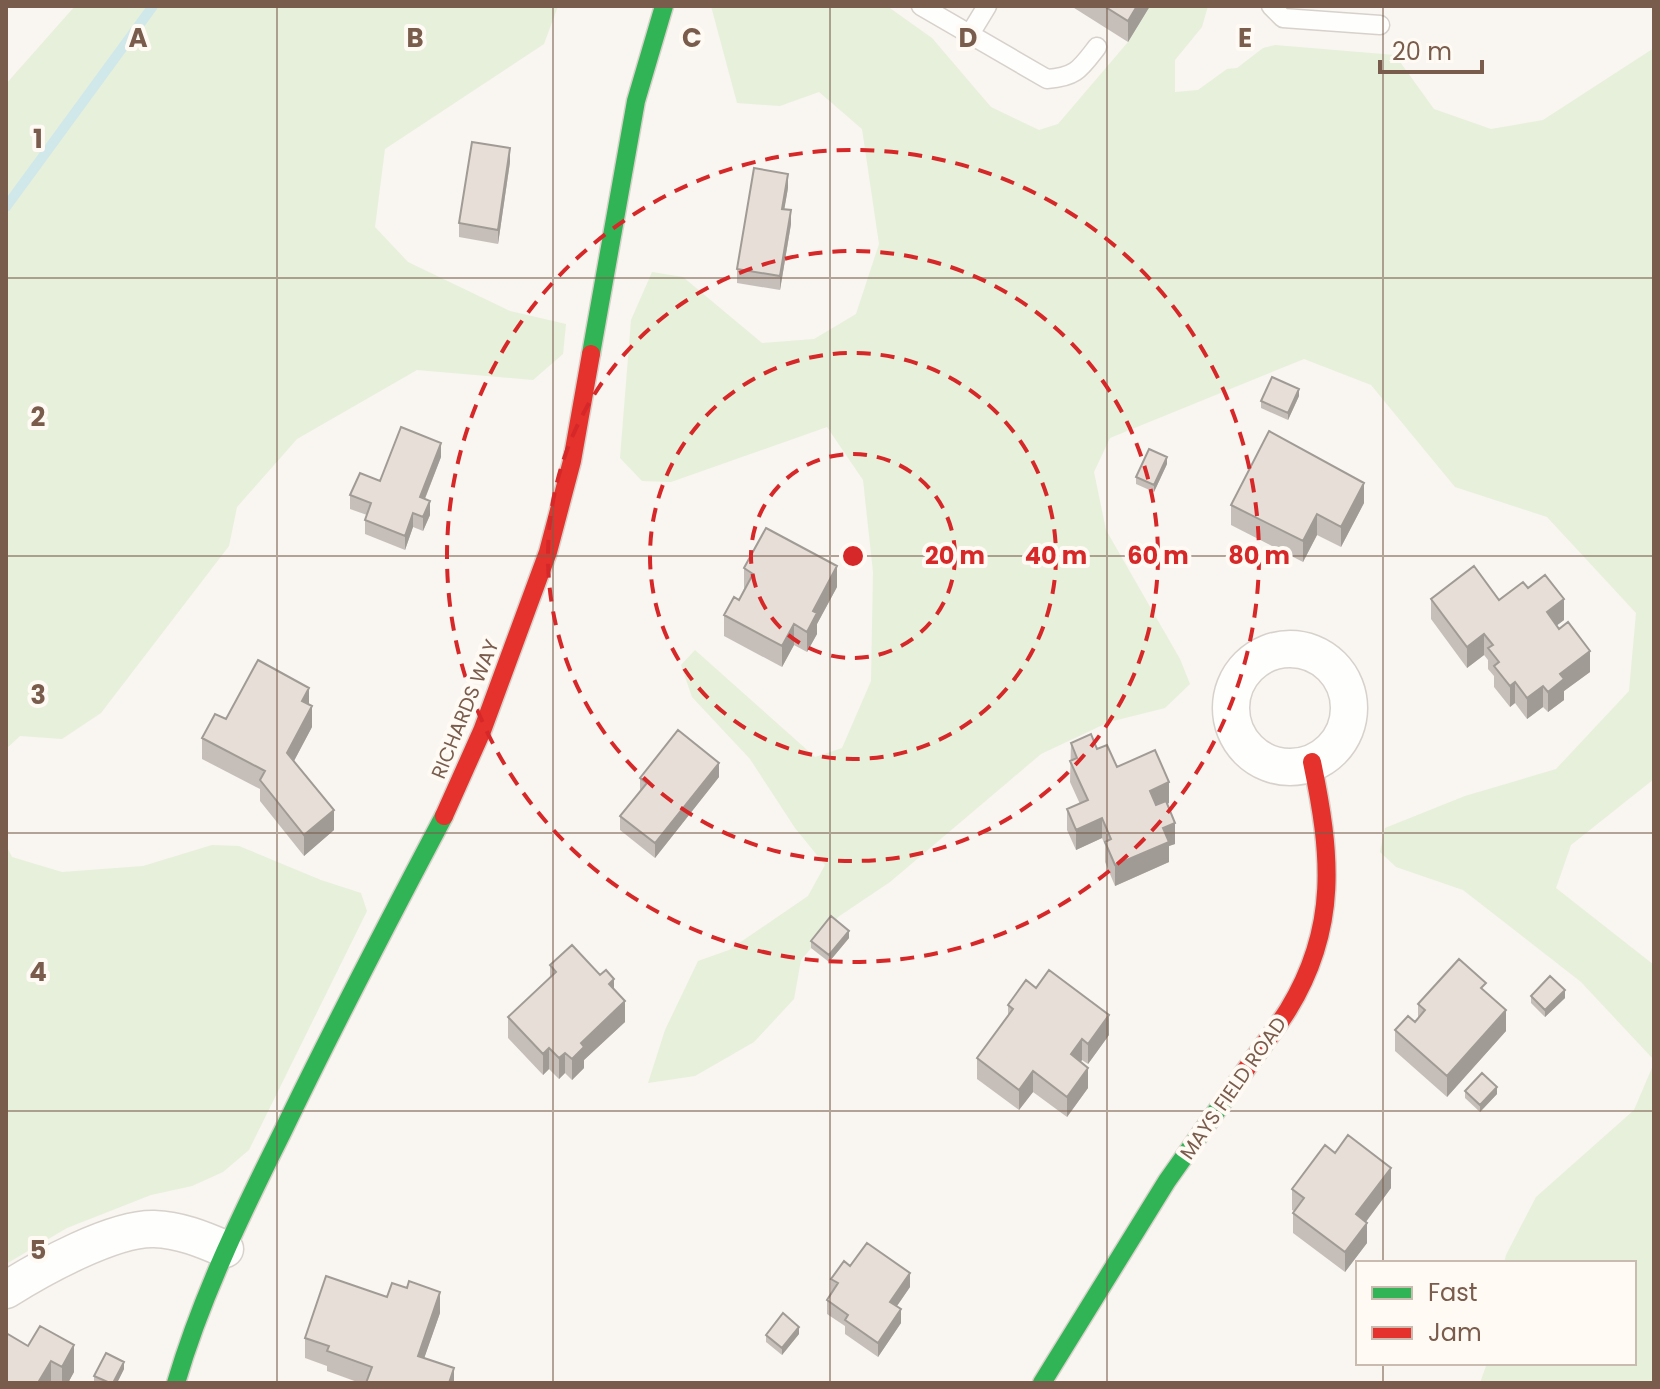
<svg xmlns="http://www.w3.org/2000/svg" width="1660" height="1389" viewBox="0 0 1660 1389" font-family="Poppins,sans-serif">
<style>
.green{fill:#e7f0db}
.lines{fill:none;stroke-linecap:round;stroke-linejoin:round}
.stream{stroke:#d0e8ea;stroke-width:10}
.lane-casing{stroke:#d7d1cb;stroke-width:21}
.street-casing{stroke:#d7d1cb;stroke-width:39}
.fast-casing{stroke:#d9d2cb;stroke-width:21}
.jam-casing{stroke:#d9d2cb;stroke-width:21}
.lane{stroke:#fefefd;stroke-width:18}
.street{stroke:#fefefd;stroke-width:36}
.fast{stroke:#30b455;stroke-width:18}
.jam{stroke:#e5322d;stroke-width:18}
.wall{fill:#c6bfb9}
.shaded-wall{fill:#a19b96}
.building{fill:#e6ded7;stroke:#a19b96;stroke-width:2}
.grid{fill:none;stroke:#7a5c4d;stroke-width:2;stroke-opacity:0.55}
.ring{fill:none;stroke:#d62828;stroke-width:4;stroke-dasharray:14 10}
.labels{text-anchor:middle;stroke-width:8;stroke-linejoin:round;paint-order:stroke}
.street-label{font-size:20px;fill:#7a5c4d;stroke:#fffaf3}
.grid-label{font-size:26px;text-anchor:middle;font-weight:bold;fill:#7a5c4d;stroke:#fffaf3;stroke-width:8;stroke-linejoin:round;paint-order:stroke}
.centre{fill:#d62828;stroke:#fffaf3;stroke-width:4}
.ring-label{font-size:24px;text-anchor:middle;font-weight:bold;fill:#d62828;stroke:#fffaf3;stroke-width:8;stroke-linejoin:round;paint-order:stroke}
</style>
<rect width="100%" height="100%" fill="#f9f5f0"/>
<path class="green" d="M75,6h483l-14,38 -159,105 -10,78 33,35 102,49 56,13 -3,30 -30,26 -116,-10 -120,69 -60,68 -8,39 -128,167 -39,26 -42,-3 -14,13v-665z
M711,6h176l45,32 59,69 48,23 19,-6 70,-82 22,-36h58l-6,21 -27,33v32l23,-2 29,-21 10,-1 26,-20 12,-3 120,10 39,54 57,20 52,-9 111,-72v731l-83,66 -15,43 98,77v95l-73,-78 -118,-92 -67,-23 -16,-15 5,-24 80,-32 91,-27 73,-78 7,-78 -89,-96 -92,-30 -84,-102 -67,-26 -194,79 -16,34 12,58 74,129 10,25 -25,24 -56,14 -68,32 -151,128 -52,35 -37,43 -7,39 -40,43 -59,34 -47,7 17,-53 33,-69 31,-11 79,-54 17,-31 -30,-37 -45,-69 -58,-62 -11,-32 14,-15 120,107 27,-9 29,-67 2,-109 -10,-92 -36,-53 -156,55 -29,-1 -22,-23 11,-138 21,-48 31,5 79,66 52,-4 42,-25 23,-70 -17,-115 -43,-37 -39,14 -43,-3z
M6,845l6,12 50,15 81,-6 69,-21 27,1 82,34 40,13 6,18 -118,239 -26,22 -31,14 -41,9 -84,33 -61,36z
M1654,1063v320h-174l7,-20h147v-100h-130l2,-8 30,-58 98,-87z"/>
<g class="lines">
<path class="stream" d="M6,207l147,-201"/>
<defs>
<path id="lane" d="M921,6l126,73c29,-2 33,-10 50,-32
M1271,6l12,12 97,7
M970,34l17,-28"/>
<path id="street" d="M1231 708a59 59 0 1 1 118 0a59 59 0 1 1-118 0Z
M6,1290c35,-22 107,-62 148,-61 26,1 48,10 71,20"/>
<path id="fast" d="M591,354l45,-253 28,-95
M176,1383c26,-88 66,-170 107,-252 51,-106 106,-211 161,-315
M1042,1383l125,-202 75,-106"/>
<path id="jam" d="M444,816l38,-85 66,-179 24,-91 19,-107
M1242,1075c15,-22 32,-43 46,-65 51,-83 43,-157 24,-248"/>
</defs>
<use href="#lane" class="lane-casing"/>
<use href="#street" class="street-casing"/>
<use href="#fast" class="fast-casing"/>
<use href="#jam" class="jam-casing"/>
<use href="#lane" class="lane"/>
<use href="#street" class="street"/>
<use href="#fast" class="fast"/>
<use href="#jam" class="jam"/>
</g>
<path class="wall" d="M1071,6h79l-22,36z
M510,162l-12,82 -39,-7v-14z
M788,188l-4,21 7,15 -11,66 -43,-7v-14z
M1299,396l-11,24 -27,-12v-7z
M441,457l-16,42 5,16 -7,16 -10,-4 -8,23 -40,-16v-14l2,-5 -17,-6v-14l30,-14z
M1167,464l-13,28 -18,-8v-7z
M1364,503l-23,44 -24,-12 -14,27 -72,-37v-20z
M744,568l93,19 -20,37v10l-10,18 -13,-7 -12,22 -58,-31v-21l15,-15 5,-11z
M1528,588l36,32 -7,5 33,47 -26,19v9l-16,12 -5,-5 -16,12 -12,-16 -5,4 -16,-20v-11l-6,-7v-9l-4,-5 -17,13 -36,-49v-20l68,1z
M309,705l3,22 -18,34 40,69 -30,26 -44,-55v-12l-58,-30v-21l24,-19z
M1071,743l26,6 20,18 52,36 -2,1 8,40 -6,2v16l-54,24 -10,-24v-17l-3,-7 -26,12 -9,-20v-21l13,-5 -10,-22z
M719,777l-64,81 -35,-28v-14l20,-24v-14z
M849,938l-20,24 -18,-14v-7z
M550,965l64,25 11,32 -41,38v8l-12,12 -7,-7 -6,6 -10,-10 -6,6 -35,-37v-21l42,-40z
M1036,988l73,47 -21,29 -6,-4 -2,2 8,26 -21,29 -34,-25 -14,18 -42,-31v-21l31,-41v-12z
M1486,992l20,39 -59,66 -52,-46v-21l20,-8 3,-4v-14z
M1531,996l34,2 -20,19 -14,-14z
M1465,1091l32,3 -17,18 -15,-14z
M1335,1153l56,35 -25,34 1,21 -22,29 -52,-39v-20l1,-2 -2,-1v-21z
M850,1266l60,21 -13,19 4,17 -23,34 -33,-23v-8l-18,-12v-14l4,-7v-14z
M387,1297l53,16 -16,45 30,25h-94l-33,-12v-5l-22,-8v-20z
M6,1333l68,39 -6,11h-62z
M799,1334l-17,21 -16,-13v-7z
M124,1369l-7,14h-23v-7z"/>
<path class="shaded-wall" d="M1137,6h13l-22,36v-21z
M510,148v14l-12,82v-14z
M788,174v14l-6,35v-14z
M791,210v14l-11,66v-14z
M1299,389v7l-11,24v-7z
M441,443v14l-21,54v-14z
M1167,457v7l-13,28v-7z
M1364,483v20l-23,44v-20z
M430,501v14l-7,16v-14z
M413,513v14l-8,23v-14z
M1317,514v21l-14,27v-21z
M837,566v21l-20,37v10l-10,18v-20l6,-21z
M1564,599v21l-17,13v-21z
M794,624v21l-12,22v-21z
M1484,634v21l-17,13v-21z
M1590,651v21l-26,19v9l-16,12v-20l12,-18z
M1515,682v21l-5,4v-21z
M1543,686v21l-16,12v-21z
M309,688v20l-7,-7z
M312,706v21l-25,47v-21z
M719,763v14l-64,81v-15z
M1169,782v21l-19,9v-21z
M334,810v20l-30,26v-21z
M1102,818v20l-26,12v-20z
M1175,823v21l-6,2v16l-54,24v-21l48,-37z
M849,931v7l-20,24v-7z
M614,979v21l-5,-16z
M1565,990v8l-20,19v-7z
M625,1001v21l-41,38v8l-12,12v-21l9,-16z
M1506,1010v21l-59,66v-21z
M1109,1015v20l-21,29v-20z
M1082,1039v21l-11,15v-21z
M549,1048v21l-6,6v-21z
M565,1053v20l-6,6v-21z
M1088,1068v20l-21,29v-20z
M1033,1071v21l-14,18v-20z
M1497,1087v7l-17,18v-7z
M1391,1168v20l-35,47v-21z
M1367,1223v20l-22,29v-20z
M910,1273v14l-20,29v-14z
M440,1292v21l-22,63v-20z
M901,1309v14l-23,34v-14z
M799,1327v7l-17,21v-7z
M74,1345v27l-6,11h-6v-16z
M51,1361v22h-12v-2z
M124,1362v7l-7,14h-4z
M454,1368v15h-5z"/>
<path class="building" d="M1104,6h33l-9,15z
M472,142l38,6 -12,82 -39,-7z
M754,168l34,6 -6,35 9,1 -11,66 -43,-7z
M1272,377l27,12 -11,24 -27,-12z
M401,427l40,16 -21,54 10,4 -7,16 -10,-4 -8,23 -40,-16 6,-17 -21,-8 10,-22 20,8z
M1269,431l95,52 -23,44 -24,-13 -14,27 -72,-36z
M1149,449l18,8 -13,28 -18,-8z
M766,528l71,38 -24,45 4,2 -10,19 -13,-8 -12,22 -58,-31 10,-18 5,3 14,-26 -9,-6z
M1474,566l25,34 24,-18 5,6 17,-13 19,24 -17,13 12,17 9,-7 22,29 -30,23 4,5 -16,13 -5,-6 -16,12 -12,-16 -5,4 -16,-20 5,-4 -11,-14 5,-3 -9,-11 -17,13 -36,-48z
M258,660l51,28 -7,13 10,5 -25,47 47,57 -30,25 -44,-55 5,-9 -63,-33 13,-24 11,5z
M678,730l41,33 -64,80 -35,-27 27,-33 -7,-5z
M1091,734l6,15 10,-4 10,22 38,-17 14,32 -19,9 6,14 10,-4 9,22 -12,5 6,14 -54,23 -10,-23 6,-3 -9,-21 -26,12 -9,-21 21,-9 -18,-39 7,-3 -6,-15z
M831,916l18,15 -20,24 -18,-14z
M572,945l28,30 6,-5 8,9 -5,5 16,17 -44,42 3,4 -12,12 -7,-6 -6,5 -10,-10 -6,6 -35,-37 48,-45 -6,-7z
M1459,959l27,24 -5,5 25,22 -59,66 -52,-46 13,-14 7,6 10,-12 -7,-6z
M1049,970l60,45 -21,29 -6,-5 -11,15 17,14 -21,29 -34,-26 -14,19 -42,-32 36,-49 -5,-4 18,-25 10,8z
M1550,976l15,14 -20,20 -14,-14z
M1482,1073l15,14 -17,18 -15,-14z
M1348,1135l43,33 -35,46 11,9 -22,29 -52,-39 11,-15 -12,-9 33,-44 10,8z
M867,1243l43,30 -20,29 11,7 -23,34 -33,-23 3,-5 -21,-15 11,-17 -7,-4 13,-18 6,5z
M326,1276l61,21 5,-14 15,5 2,-7 31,11 -22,64 36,12 -5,15h-83l6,-16 -45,-16 2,-5 -24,-8z
M783,1313l16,14 -17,21 -16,-13z
M40,1326l34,19 -12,22 -11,-6 -12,20 4,2h-37v-50l22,13z
M106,1353l18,9 -11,21h-3l-16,-7z"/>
<path class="grid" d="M277,6v1377M553,6v1377M830,6v1377M1107,6v1377M1383,6v1257M6,278h1648M6,556h1648M6,833h1648M6,1111h1648M1383,1363v20"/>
<g class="ring">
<circle cx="853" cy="556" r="102"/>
<circle cx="853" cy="556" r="203"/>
<circle cx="853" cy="556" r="305"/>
<circle cx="853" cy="556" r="406"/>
</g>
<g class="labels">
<g class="street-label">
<text transform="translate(465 709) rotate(-68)" y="7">RICHARDS WAY</text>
<text transform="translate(1233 1088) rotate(-55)" y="7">MAYS FIELD ROAD</text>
</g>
</g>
<g class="grid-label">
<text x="138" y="47">A</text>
<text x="415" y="47">B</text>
<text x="692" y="47">C</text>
<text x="968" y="47">D</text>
<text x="1245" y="47">E</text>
<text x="38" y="148">1</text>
<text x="38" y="426">2</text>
<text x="38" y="704">3</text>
<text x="38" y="981">4</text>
<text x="38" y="1259">5</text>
</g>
<circle cx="853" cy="556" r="12" class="centre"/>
<g class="ring-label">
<text x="955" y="564">20 m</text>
<text x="1056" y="564">40 m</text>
<text x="1158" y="564">60 m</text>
<text x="1259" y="564">80 m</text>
</g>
<rect width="1660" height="1389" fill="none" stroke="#7a5c4d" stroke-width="16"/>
<rect x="1356" y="1261" width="280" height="104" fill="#fffaf3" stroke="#cabbb1" stroke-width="2"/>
<rect x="1372" y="1287" width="40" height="12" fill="#30b455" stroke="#cabbb1" stroke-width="2"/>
<text x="1428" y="1301" font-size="24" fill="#7a5c4d">Fast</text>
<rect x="1372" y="1327" width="40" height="12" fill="#e5322d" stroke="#cabbb1" stroke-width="2"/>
<text x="1428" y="1341" font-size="24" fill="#7a5c4d">Jam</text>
<path d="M1380 60v12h102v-12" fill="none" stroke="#7a5c4d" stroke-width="4"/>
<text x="1392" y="60" font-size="24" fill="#7a5c4d" stroke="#fffaf3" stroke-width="6" paint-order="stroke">20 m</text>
</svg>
